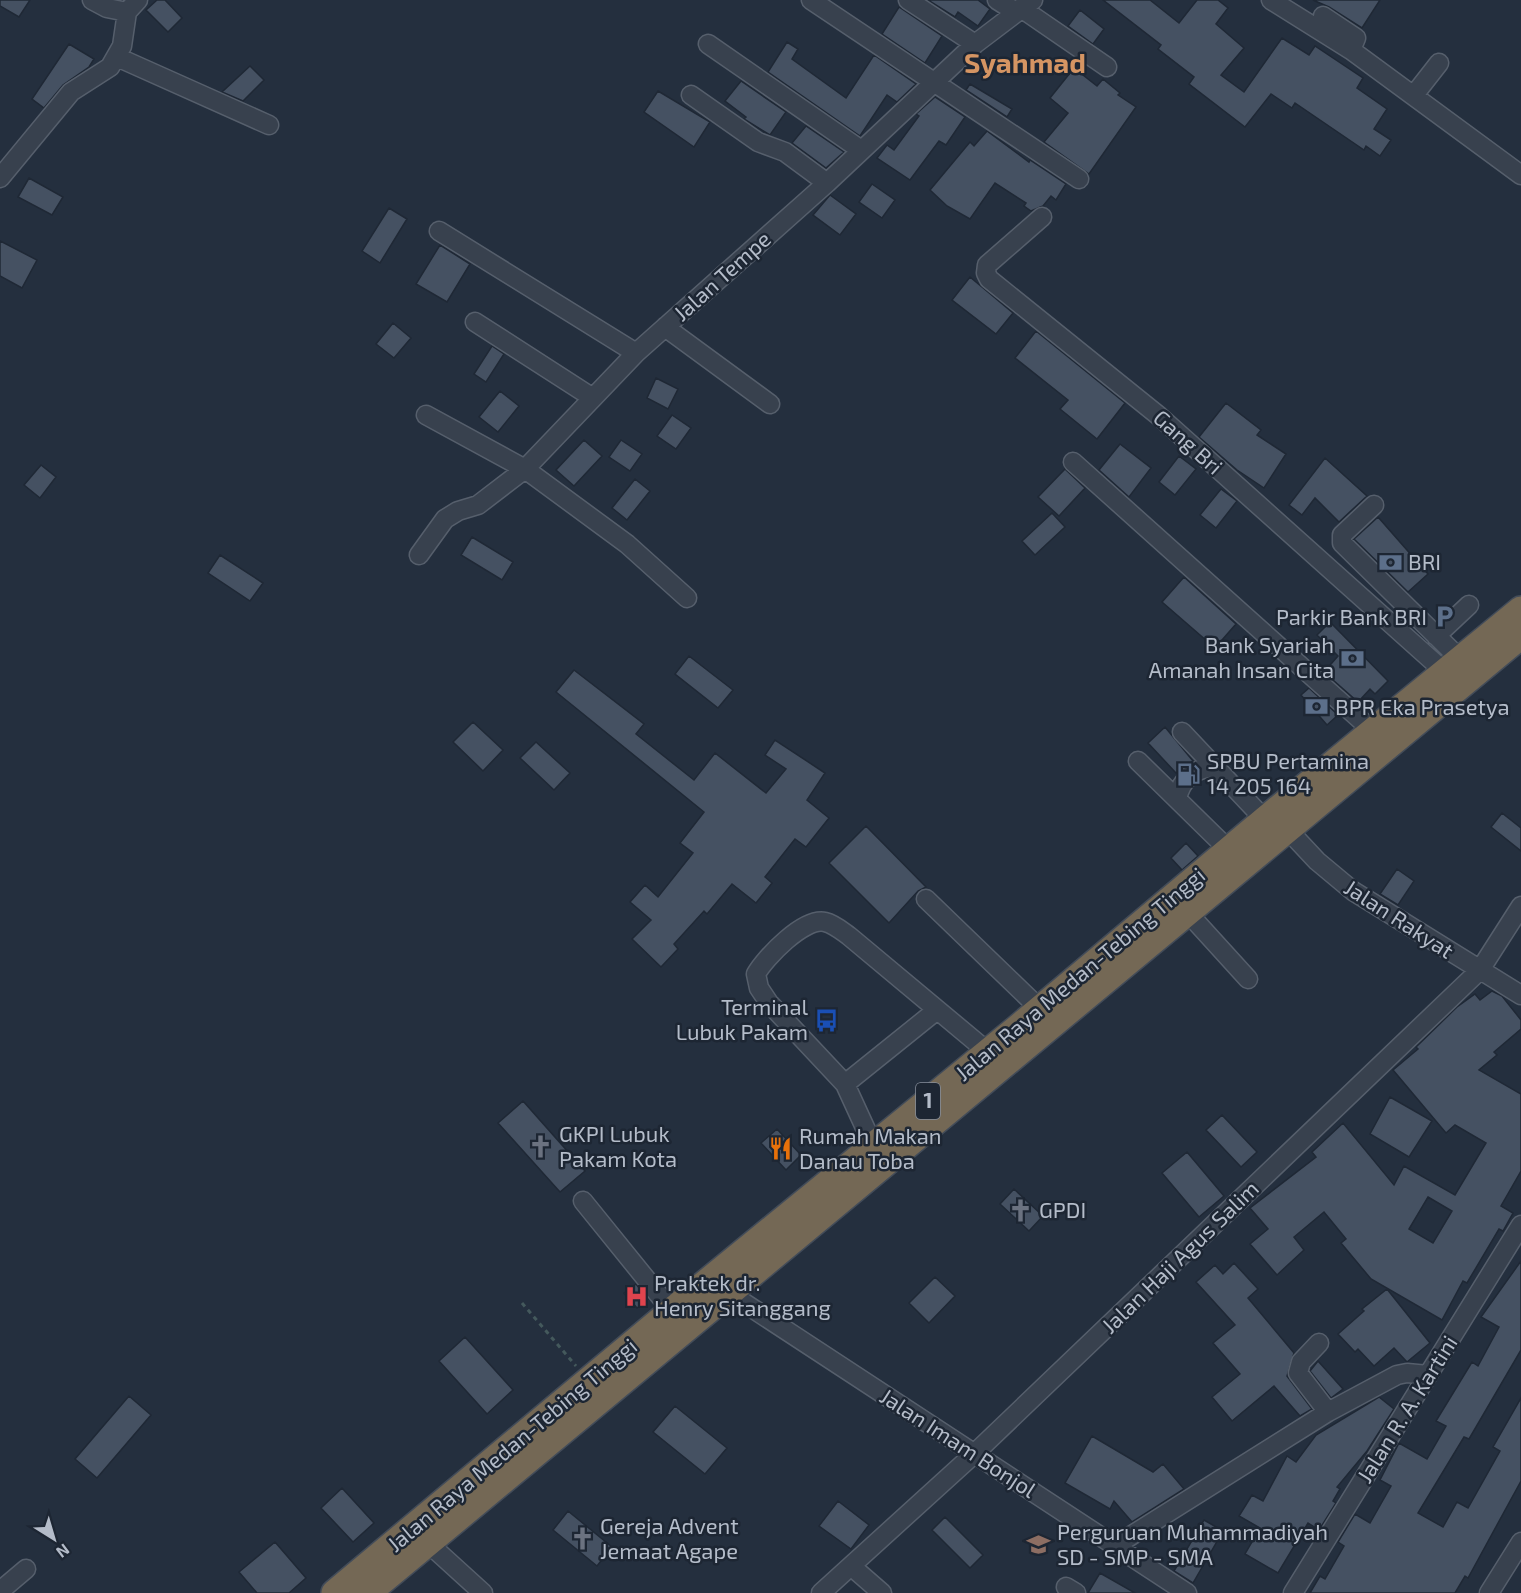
<svg xmlns="http://www.w3.org/2000/svg" width="1521" height="1593" viewBox="0 0 1521 1593" font-family="'Exo 2',sans-serif">
<style>
.building{fill:#455162;stroke:#1f2835;stroke-width:1.5;fill-rule:evenodd}
.lines{fill:none;stroke-linecap:round;stroke-linejoin:round}
.minor-casing{stroke:#565f6c;stroke-width:21}
.highway-casing{stroke:#434c59;stroke-width:30}
.path{stroke:#44595c;stroke-width:3;stroke-dasharray:4.5 4.5;stroke-linecap:butt}
.minor{stroke:#38414e;stroke-width:18}
.highway{stroke:#746855;stroke-width:27}
.labels{text-anchor:middle;stroke-width:5;stroke-linejoin:round;paint-order:stroke}
.shield{fill:#1d2633;stroke:#878f9c;stroke-width:1.5}
.shield-label{font-size:21px;font-weight:bold;fill:#b4bcc9}
.street-label{font-size:22px;fill:#b4bcc9;stroke:#1d2633}
.poi-label{font-size:22px;fill:#b4bcc9;stroke:#1d2633;text-anchor:start}
.district-label{font-size:28px;font-weight:bold;fill:#d59563;stroke:#1d2633}
</style>
<rect width="100%" height="100%" fill="#242f3e"/>
<path class="building" d="M0,0h30l-11,17 -19,-11z
M157,0h8l17,18 -14,14 -22,-22z
M928,0h50l12,9 -12,17 -20,-14 -3,5z
M1103,0h47l29,23 18,-23h21l10,8 -12,16 28,24 -23,27 23,17 38,-54 27,17 6,-9 48,32 -6,10 30,21 -13,20 17,11 -11,16 -14,-10 -2,4 -69,-47 -3,5 -21,-14 -26,33 -56,-43 5,-7 -36,-28 3,-4z
M1313,0h67l-18,28 -33,-21z
M899,7l43,29 -17,27 -43,-29z
M1080,10l24,19 -11,15 -25,-18z
M787,42l11,7 -6,10 54,39 28,-43 42,29 -19,18 -10,-7 -27,41 -92,-64z
M69,44l25,15 -5,8 -26,18 -19,23 -12,-9z
M250,66l14,14 -21,21 -21,-9z
M1074,68l23,18 6,-7 17,14 -2,2 18,12 -47,67 -45,-32 24,-29 -18,-15z
M741,81l45,31 -16,23 -26,-16 2,-2 -21,-16z
M970,84l42,25 -5,8 -41,-27z
M658,91l52,31 -16,25 -50,-35z
M935,97l30,20 -19,28 -7,-4 -29,39 -33,-22 10,-13 7,5 25,-34 -3,-2z
M806,126l38,26 -18,16 -34,-25z
M987,131l42,31 1,-2 36,24 -10,16 -5,-4 -8,10 -12,5 -7,-5 2,-3 -31,-20 -25,36 -23,-13 -17,-16 40,-48 4,4z
M29,178l34,19 -11,18 -34,-18z
M872,184l23,16 -13,18 -23,-16z
M830,195l26,19 -16,21 -27,-20z
M389,208l18,11 -27,44 -18,-12z
M0,241l37,19 -15,28 -22,-12z
M440,245l30,19 -23,38 -31,-18z
M970,277l43,36 -17,21 -44,-34z
M393,323l18,15 -17,20 -18,-14z
M1036,331l89,72 -28,36 -37,-30 8,-9 -53,-42z
M492,346l12,8 -18,28 -12,-8z
M656,378l22,11 -10,20 -21,-11z
M500,391l19,15 -21,26 -19,-15z
M1226,403l35,27 -4,5 29,19 -22,34 -27,-18 -38,-33z
M672,415l19,13 -15,21 -19,-13z
M584,440l18,16 -28,30 -18,-16z
M621,440l21,14 -12,17 -21,-14z
M1120,444l31,24 -22,29 -30,-27z
M1179,456l17,13 -21,26 -16,-13z
M1325,458l42,38 -28,26 -24,-24 -13,17 -13,-10z
M41,465l15,12 -16,21 -16,-13z
M1065,469l20,19 -26,28 -21,-19z
M635,479l15,12 -23,29 -15,-12z
M1221,489l16,12 -21,27 -16,-13z
M1052,513l13,14 -30,28 -13,-14z
M1378,517l50,57 -20,18 -54,-53z
M472,537l41,25 -11,18 -41,-25z
M220,555l43,28 -13,18 -42,-28z
M1184,577l52,47 -21,24 -53,-46z
M1330,622l58,59 -13,13 -5,-5 -12,13 -34,-30 14,-16 -21,-21z
M689,656l44,34 -15,18 -43,-34z
M574,670l70,54 -8,10 58,46 21,-27 51,40 20,-24 -21,-14 10,-15 50,33 -18,27 22,18 -23,29 -11,-8 -30,38 7,6 -16,20 -24,-19 -25,30 -3,-3 -30,33 4,5 -17,18 -29,-28 19,-19 -21,-18 15,-17 13,12 35,-44 -13,-10 24,-31 -148,-120z
M1309,688l29,27 -11,10 -26,-30z
M473,722l30,28 -20,21 -30,-29z
M1165,727l28,34 -17,12 -28,-30z
M536,742l34,31 -16,17 -34,-32z
M1502,813l19,15v23l-30,-24z
M866,826l60,61 -8,4 -29,32 -60,-60z
M1186,843l12,13 -16,14 -11,-12z
M1397,869l17,12 -16,24 -18,-11z
M1492,991l10,5 19,24v9l-27,23 3,3 -18,15 42,24v77l-20,35 12,7 -10,18 -4,-2 -32,54 -4,-2 -21,39 -71,-41 -30,-36 5,-4 -22,-27 -30,25 10,13 -27,25 -27,-31 18,-15 -18,-21 66,-51 -4,-5 31,-29 51,62 10,-19 51,29 31,-52 -31,-18 -9,8 -53,-63 25,-21 -2,-2 41,-40 18,-13 5,6zM1428,1197l24,14 -19,32 -24,-14z
M1390,1097l42,24 -23,36 -39,-23z
M523,1101l62,70 -25,21 -62,-69z
M1222,1115l35,37 -16,15 -35,-37z
M777,1129l24,26 -15,15 -25,-27z
M1187,1152l37,44 -25,21 -37,-44z
M1014,1189l29,27 -14,15 -29,-27z
M1521,1261v89l-52,89 -5,-2 -46,76 25,14 14,-25 11,6 32,-57 -7,-4 28,-49v83l-53,97 -3,-2 -10,17h-145l10,-17 5,3 19,-33 -6,-4 17,-28 15,9 21,-37 -11,-6 19,-37 28,16 19,-33 -10,-5 36,-59 6,4 21,-39 -18,-10z
M1234,1263l24,26 -10,9 46,55 -7,23 25,33 -12,7 -26,-30 -42,35 -20,-24 28,-23 -27,-31 22,-18 -39,-43 19,-17 8,9z
M935,1277l20,19 -26,27 -20,-20z
M636,1284l12,15 -11,9 -13,-15z
M1387,1289l43,54 -23,19 -13,-14 -20,18 -16,-17 -3,3 -17,-18 26,-23 -2,-2z
M465,1337l48,53 -26,24 -48,-53z
M1318,1361l25,28 -12,9 -21,-27z
M129,1396l22,19 -54,63 -22,-19z
M1379,1397l15,12 -27,42 -30,36 3,2 -7,12 3,2 -17,27 -11,-7 -30,50 -33,-19 15,-26 -21,-12 13,-21 11,6 24,-45 9,6 20,-27z
M675,1406l52,42 -22,26 -52,-42z
M1092,1436l61,36 10,-8 21,25 -52,33 -18,-21 -4,8 -45,-26z
M342,1488l32,35 -21,19 -32,-34z
M838,1501l31,24 -18,24 -32,-23z
M568,1511l44,36 -15,19 -44,-36z
M945,1517l38,38 -13,13 -38,-38z
M1204,1520l19,11 -30,52 -19,-12z
M275,1542l31,36 -17,15h-32l-18,-21z
M1100,1573l35,20h-47z"/>
<g class="lines">
<defs>
<path id="minor" d="M92,0l15,8 20,4
M811,0l268,179
M908,0l67,44
M997,0l19,12
M1271,0l80,50 170,125
M1021,8l86,59
M1323,16l33,22 -5,12
M708,44l153,106
M117,57l152,68
M691,95l67,47 27,10 42,31
M1414,95l25,-32
M0,178l71,-86 39,-25 12,-21 5,-34 11,-12
M1042,217l-55,48 -1,8 3,6 170,137 287,257
M439,231l197,122
M475,322l118,76
M665,327l105,77
M426,415l99,54 102,75 60,54
M1073,462l300,269
M1374,505l-32,30v8l119,117
M419,555l26,-36 13,-8 20,-6 47,-36 111,-116 191,-170 148,-139 58,-44
M1436,636l33,-31
M1182,732l83,88
M1138,761l99,97
M1177,799c4,-20 17,-31 38,-32
M1288,830l29,31 36,30 168,104
M926,899l114,110
M1188,913l60,66
M845,1084l92,-74
M873,1145l-28,-61 -76,-81 -10,-15 -3,-14c9,-16 48,-57 69,-52 9,2 17,9 24,14l139,116
M583,1201l89,110
M729,1293l458,300
M1319,1343l-18,19 -3,11 30,39
M428,1543l55,50
M1113,1547l215,-135 69,-37 10,-2 21,2
M851,1566l31,27
M1066,1587l10,6
M0,1591l26,-22
M821,1593l153,-139 506,-484 41,-64
M1293,1593l228,-368
M1489,1593l32,-51"/>
<path id="highway" d="M335,1593l337,-282 346,-283 247,-208 256,-210
M367,1593l1154,-958"/>
</defs>
<use href="#minor" class="minor-casing"/>
<use href="#highway" class="highway-casing"/>
<path class="path" d="M522,1303l54,63"/>
<use href="#minor" class="minor"/>
<use href="#highway" class="highway"/>
</g>
<defs>
<symbol id="bank-bare" viewBox="-9 -9 18 18"><path d="M-6-4H6V4H-6ZM0-2.3a2.3 2.3 0 1 0 0 4.6a2.3 2.3 0 1 0 0-4.6Z" fill="#5c6f8a" stroke="#1d2633" stroke-width="2.5" paint-order="stroke"/></symbol>
<symbol id="parking-bare" viewBox="-9 -9 18 18"><path d="M-3.5-5.5H1a3.5 3.5 0 0 1 0 7H-1V5.5H-3.5ZM-1-3.4V-.6H.8a1.4 1.4 0 0 0 0-2.8Z" fill="#5c6f8a" stroke="#1d2633" stroke-width="2.5" paint-order="stroke"/></symbol>
<symbol id="fuel-bare" viewBox="-9 -9 18 18"><path d="M-5.5-6h7V0h2V4h1.3V-2.5L3-4.5l.8-.8L6-3V5H2.5V1h-1V6h-7ZM-4.2-4.7v3.2H.2V-4.7Z" fill="#5c6f8a" stroke="#1d2633" stroke-width="2.5" paint-order="stroke"/></symbol>
<symbol id="bus-bare" viewBox="-9 -9 18 18"><path d="M-5-6H5V4H4V6H2V4H-2V6H-4V4H-5ZM-3.5-4V0h7V-4ZM-3.5 1.2v1.5H-2V1.2ZM2 1.2v1.5H3.5V1.2Z" fill="#1a4fb4" stroke="#1d2633" stroke-width="2.5" paint-order="stroke"/></symbol>
<symbol id="church-bare" viewBox="-9 -9 18 18"><path d="M-1.2-6h2.4v3.5h3.3v2.4h-3.3V6h-2.4V-.1h-3.3v-2.4h3.3Z" fill="#6b7280" stroke="#1d2633" stroke-width="2.5" paint-order="stroke"/></symbol>
<symbol id="restaurant-bare" viewBox="-9 -9 18 18"><path d="M-5-6h1v4h1v-4h1v4h1v-4h1v5L-1.5 .5V6h-2V.5L-5-1ZM5-6V6H3V1.5H1.5Q1.5-4 5-6Z" fill="#e8710a" stroke="#1d2633" stroke-width="2.5" paint-order="stroke"/></symbol>
<symbol id="hospital-bare" viewBox="-9 -9 18 18"><path d="M-5-5h3v3.5h4V-5h3V5h-3V1.5h-4V5h-3Z" fill="#e0444e" stroke="#1d2633" stroke-width="2.5" paint-order="stroke"/></symbol>
<symbol id="school-bare" viewBox="-9 -9 18 18"><path d="M0-5L7-2L0 1L-7-2ZM-4 1L0 2.5L4 1V4Q0 6-4 4Z" fill="#8d6e63" stroke="#1d2633" stroke-width="2.5" paint-order="stroke"/></symbol>
</defs>
<g fill-rule="evenodd">
<use href="#bank-bare" x="1374" y="546" width="33" height="33"/>
<use href="#parking-bare" x="1428" y="600" width="33" height="33"/>
<use href="#bank-bare" x="1336" y="642" width="33" height="33"/>
<use href="#bank-bare" x="1300" y="690" width="33" height="33"/>
<use href="#fuel-bare" x="1172" y="758" width="33" height="33"/>
<use href="#bus-bare" x="810" y="1004" width="33" height="33"/>
<use href="#church-bare" x="524" y="1130" width="33" height="33"/>
<use href="#restaurant-bare" x="764" y="1132" width="33" height="33"/>
<use href="#church-bare" x="1004" y="1194" width="33" height="33"/>
<use href="#hospital-bare" x="620" y="1280" width="33" height="33"/>
<use href="#church-bare" x="566" y="1522" width="33" height="33"/>
<use href="#school-bare" x="1022" y="1528" width="33" height="33"/>
</g>
<g class="labels">
<rect class="shield" x="916" y="1083" width="24" height="36" rx="4.5"/>
<g class="shield-label">
<text x="928" y="1108">1</text>
</g>
<g class="street-label">
<text transform="translate(722 276) rotate(-42)" y="8">Jalan Tempe</text>
<text transform="translate(1188 442) rotate(42)" y="8">Gang Bri</text>
<text transform="translate(1399 919) rotate(33)" y="8">Jalan Rakyat</text>
<text transform="translate(1080 974) rotate(-40)" y="8">Jalan Raya Medan-Tebing Tinggi</text>
<text transform="translate(1180 1257) rotate(-44)" y="8">Jalan Haji Agus Salim</text>
<text transform="translate(1407 1409) rotate(-58)" y="8">Jalan R. A. Kartini</text>
<text transform="translate(958 1443) rotate(33)" y="8">Jalan Imam Bonjol</text>
<text transform="translate(512 1445) rotate(-40)" y="8">Jalan Raya Medan-Tebing Tinggi</text>
</g>
<g class="poi-label">
<text x="1408" y="570">BRI</text>
<text x="1427" y="625" text-anchor="end">Parkir Bank BRI</text>
<text x="1334" y="653" text-anchor="end">Bank Syariah<tspan x="1334" dy="25">Amanah Insan Cita</tspan></text>
<text x="1335" y="715">BPR Eka Prasetya</text>
<text x="1207" y="769">SPBU Pertamina<tspan x="1207" dy="25">14 205 164</tspan></text>
<text x="808" y="1015" text-anchor="end">Terminal<tspan x="808" dy="25">Lubuk Pakam</tspan></text>
<text x="559" y="1142">GKPI Lubuk<tspan x="559" dy="25">Pakam Kota</tspan></text>
<text x="799" y="1144">Rumah Makan<tspan x="799" dy="25">Danau Toba</tspan></text>
<text x="1039" y="1218">GPDI</text>
<text x="654" y="1291">Praktek dr.<tspan x="654" dy="25">Henry Sitanggang</tspan></text>
<text x="600" y="1534">Gereja Advent<tspan x="600" dy="25">Jemaat Agape</tspan></text>
<text x="1057" y="1540">Perguruan Muhammadiyah<tspan x="1057" dy="25">SD - SMP - SMA</tspan></text>
</g>
<g class="district-label">
<text x="1025" y="73">Syahmad</text>
</g>
</g>
<g transform="translate(54 1539) rotate(143)" stroke="#1d2633" stroke-width="4.5" paint-order="stroke">
<path d="M0-4.5L10 22L0 15L-10 22Z" fill="#b4bcc9"/>
<text y="-9" font-size="16" font-weight="bold" text-anchor="middle" fill="#b4bcc9">N</text>
</g>
</svg>
